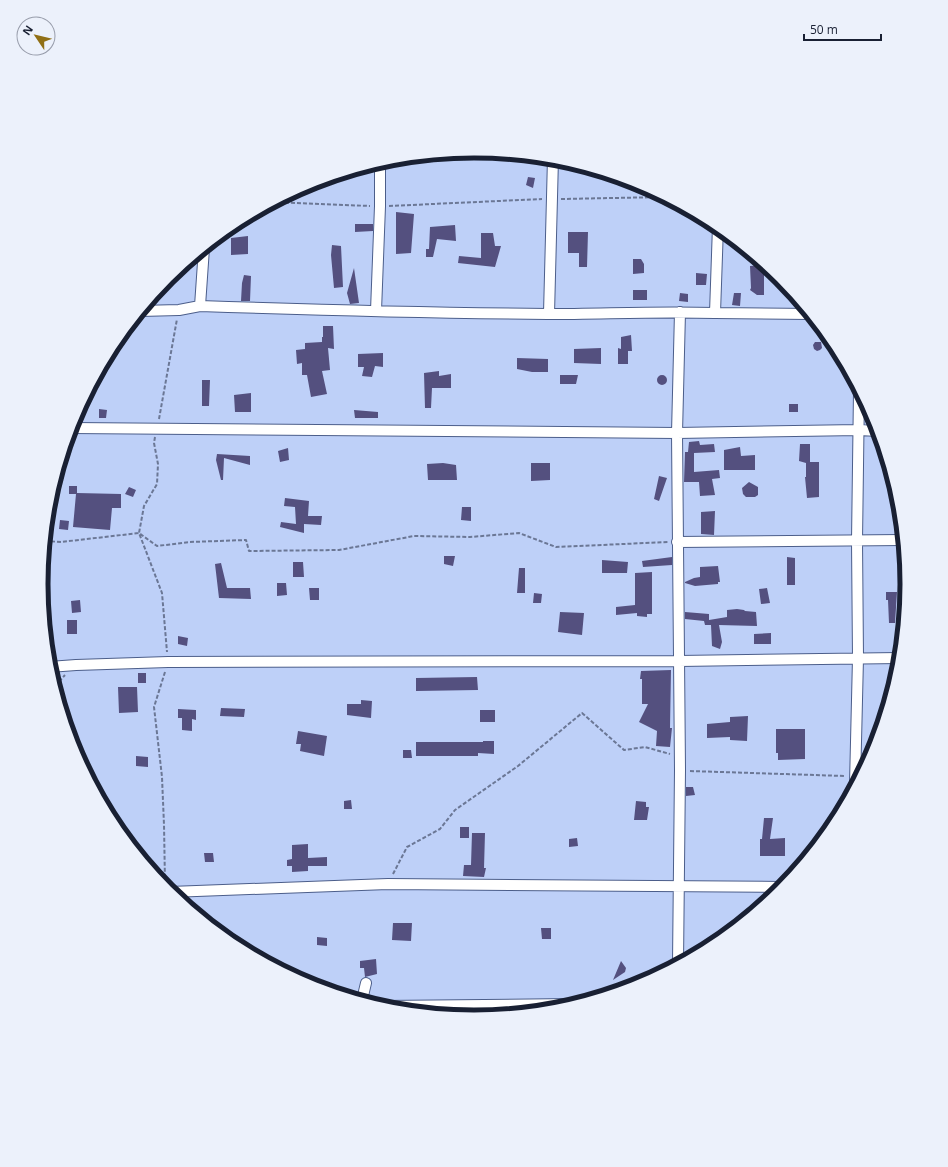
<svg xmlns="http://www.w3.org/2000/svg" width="948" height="1167" viewBox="0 0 948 1167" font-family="'Open Sans',sans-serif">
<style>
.building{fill:#54507f}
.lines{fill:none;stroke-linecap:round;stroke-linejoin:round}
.minor-casing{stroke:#4c5e8a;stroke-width:12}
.path{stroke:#6b7795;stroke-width:2;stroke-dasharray:4 2;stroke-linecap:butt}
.minor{stroke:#fff;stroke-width:10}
.rim{fill:none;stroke:#192033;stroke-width:5}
</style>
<rect width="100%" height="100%" fill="#bed0f8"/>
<path class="building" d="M528,177l7,1 -2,10 -7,-3z
M396,212l18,2 -3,39 -15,1z
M355,224h18v7l-18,1z
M455,225l1,16 -19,-2 -4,18h-7v-8h3l1,-22z
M568,232h20l-1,35h-8v-14h-11z
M481,233h12l2,13h6l-6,21 -37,-4 1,-7 22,2z
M248,236v18l-17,1v-17z
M332,245l9,1 2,41 -9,1 -3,-33z
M633,259h8l3,5v9l-11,1z
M764,265v30h-7l-7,-5 1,-2 -1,-22z
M354,268l5,35 -9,1 -3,-11z
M696,273l11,1 -1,11h-10z
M244,275l7,1 -1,25h-9l1,-18z
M633,290h14v10h-14z
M680,293l8,1v8l-9,-1z
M734,293h7l-1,13 -8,-1z
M323,326h10l1,23 -6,-1 2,22 -8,1 5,23 -16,3 -4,-22h-5v-12l-5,1 -1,-14 9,-1v-6l17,-1v-5h1z
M631,335l1,16h-4v13h-10v-16l3,1v-12z
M815,342h6l1,6 -2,2 -3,1 -3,-2 -1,-4z
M601,348v16l-27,-1v-14z
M383,353v14l-8,-1 -3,11 -10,-1 2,-9h-6v-13z
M517,358l31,1v13h-16l-15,-3z
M439,371v5l12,-2v14h-19l-1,20h-6l-1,-35z
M560,375h18l-2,9h-16z
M657 380a5 5 0 1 1 10 0a5 5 0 1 1-10 0Z
M202,380h8l-1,26h-7z
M251,393v19h-16l-1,-17z
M789,404h9v8h-9z
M99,409l8,1 -1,8h-7z
M354,410l24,2v6h-23z
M699,441l1,4 14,-1 1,8 -21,1v19l25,-2 1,8 -8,1 3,16 -15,1 -1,-14h-15l1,-30h3l1,-10z
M800,444h10v18h9v35l-12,1 -2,-21h1v-14l-7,-2z
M740,447l1,9 14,-1v15h-31v-20z
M288,448l1,12 -9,2 -2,-11z
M217,454l33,2v9l-26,-7 -1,22h-2l-5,-20z
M443,463l13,2 1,15h-29l-1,-16z
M531,463h19v17l-19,1z
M659,476l8,2 -8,23 -5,-2z
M749,482l9,5v8l-3,2h-9l-3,-3 -1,-6z
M69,486h8v7l44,1v14h-9l-2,22 -37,-3 3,-33h-7z
M129,487l7,3 -3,7 -8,-3z
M285,498l24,3 -1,15h14l-1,9 -17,-1v9l-24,-6 1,-5 15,2 -1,-17 -11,-1z
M462,507h9v14l-10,-1z
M715,511l-1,24 -13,-1v-22z
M60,520l9,1 -1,9 -9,-1z
M444,556h11l-2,10 -9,-2z
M672,557v8l-29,2 -1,-6z
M787,557l8,1v27h-8z
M602,560l26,2 -1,11h-25z
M293,562h10l1,15h-11z
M221,563l6,25h23l1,11 -32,-1 -4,-34z
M718,566l2,16h-2v2l-23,2 -10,-3v-1l9,-4 6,-1v-10z
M519,568h6v25h-8z
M652,572v42h-5v3l-10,-1v-3l-21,2v-8l19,-2v-32z
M277,583h9l1,12 -10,1z
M309,588h10v12h-9z
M767,588l3,15 -9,1 -2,-15z
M886,592h11l-2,31h-6l-1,-23h-2z
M534,593l8,1 -1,9h-8z
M80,600l1,12 -9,1 -1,-12z
M737,609l7,1 1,1 11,1 1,14 -38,-1 3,17 -2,7 -8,-3 -1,-21h-6l-1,-4 -19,-2v-7l24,2v6l18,-3v-7z
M560,612l24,1 -2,22 -24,-3z
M67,620h10v14h-10z
M771,633v11h-17v-10z
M178,636l10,2 -1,8 -9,-2z
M671,670l-1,58h2l-2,19 -14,-1 1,-15 -18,-9 9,-18h-6v-25h-2l1,-8z
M138,673h8v10h-8z
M477,677l1,13 -62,1v-13z
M118,687h19l1,25 -19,1z
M361,700l11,1 -1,17 -24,-3v-11h14z
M221,708l24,1 -1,8 -24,-1z
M178,709l18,1v10l-4,-1v12l-10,-1v-12h-4z
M480,710h15v12h-15z
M748,716l-1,25 -17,-1v-3l-23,1v-14l23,-2v-5z
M776,729h29v30l-27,1v-7h-2z
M298,731l29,5 -3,20 -24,-5 1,-7h-5z
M483,741h11v13l-16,-1v3h-62v-14h67z
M403,750h8l1,8h-9z
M136,756l12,1v10l-12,-1z
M686,787h7l2,8 -9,1z
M351,800l1,9h-8v-8z
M636,801l10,1v5h3l-2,13h-13z
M764,818h9l-3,21 15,-1v18h-25v-17h2z
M460,827h9v11h-9z
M472,833h13l-1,35h2l-2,9 -21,-1 1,-11h7z
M577,838l1,8 -9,1v-8z
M308,844v14l19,-1v9h-19v5l-16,1v-6h-5v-6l5,-1v-14z
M204,853h9l1,9h-9z
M393,923h19l-1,18 -19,-1z
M541,928h10v11h-9z
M317,937l10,1v8l-10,-1z
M376,959l1,15 -12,3 -1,-9h-4v-7z
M621,961l5,7 -1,4 -12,8z"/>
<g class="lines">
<defs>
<path id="minor" d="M200,306l4,-58
M140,311l39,-1 21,-4c116,4 232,7 348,8 56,0 111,-3 167,-1l3,-87
M376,311l4,-105v-44
M715,313l95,1
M549,314l4,-156
M71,428l606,5 182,-3 19,1
M677,542l226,-2
M49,667l27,-2 92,-3 511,-1 221,-3
M855,784l3,-126 -1,-117 2,-150
M170,892l218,-8 394,3
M678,963l2,-193 -3,-337 3,-121
M362,1000l4,-17
M382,1006l190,-2"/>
</defs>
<use href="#minor" class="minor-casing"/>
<path class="path" d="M561,199l104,-2
M273,202l97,4
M389,206l153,-7
M159,419l18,-100
M155,437l-1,6 4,21 -1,20 -13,22 -5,27 23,60 5,59
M45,541l16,1 78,-9 18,13 33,-4 56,-2 3,11 90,-1 75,-14 56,1 49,-4 37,14 112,-5
M165,672l-11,35 8,70 2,48 1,58
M55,686l10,-11
M690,771l155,5
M393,874l14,-27 33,-18 15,-19 63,-44 64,-53 42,37 21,-3 25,7"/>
<use href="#minor" class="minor"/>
</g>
<path d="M0 0H948V1167H0ZM48 584a426 426 0 1 1 852 0a426 426 0 1 1-852 0Z" fill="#ecf1fb" fill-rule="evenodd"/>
<path class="rim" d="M48 584a426 426 0 1 1 852 0a426 426 0 1 1-852 0Z"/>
<g transform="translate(36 36) rotate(305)"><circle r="19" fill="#ecf1fb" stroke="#989dab"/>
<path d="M0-3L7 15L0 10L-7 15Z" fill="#906f15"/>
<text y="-6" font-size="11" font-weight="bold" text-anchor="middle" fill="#192033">N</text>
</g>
<path d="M804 34v6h77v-6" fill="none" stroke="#192033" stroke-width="2"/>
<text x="810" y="34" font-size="12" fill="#192033" stroke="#ecf1fb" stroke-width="3" paint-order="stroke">50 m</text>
</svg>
